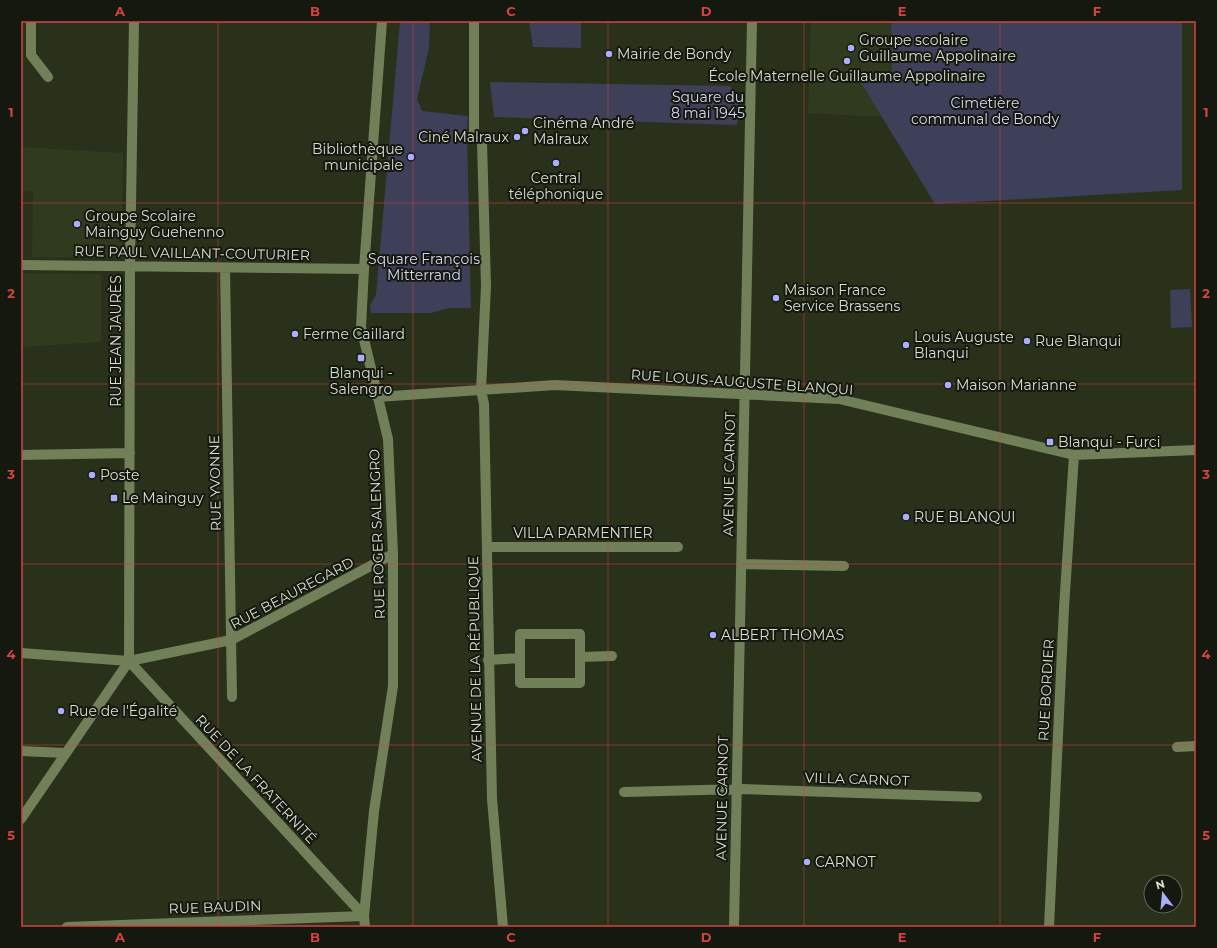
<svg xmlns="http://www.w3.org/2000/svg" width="1217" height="948" viewBox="0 0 1217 948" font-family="Montserrat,sans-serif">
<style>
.built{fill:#303a1e}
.green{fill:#3e3f59}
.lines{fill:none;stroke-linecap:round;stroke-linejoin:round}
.minor{stroke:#718059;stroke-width:10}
.grid{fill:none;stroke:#d64341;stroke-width:1;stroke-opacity:0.55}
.poi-dot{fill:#adaefb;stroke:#14180e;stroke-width:1.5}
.labels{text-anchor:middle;stroke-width:4;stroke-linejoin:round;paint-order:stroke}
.poi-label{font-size:14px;fill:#d8ded0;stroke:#14180e;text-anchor:start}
.park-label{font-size:14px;fill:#d4d6f4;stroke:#14180e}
.street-label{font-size:14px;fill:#d8ded0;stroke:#14180e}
.neatline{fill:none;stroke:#d64341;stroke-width:1.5}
.grid-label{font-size:13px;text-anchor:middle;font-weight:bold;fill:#d64341}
</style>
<rect width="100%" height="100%" fill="#29311b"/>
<path class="built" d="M811,21h80l1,54 -34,1 24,41 -74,-4z
M21,147l102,6 -1,105 -90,-1 1,-65 -12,-1z
M21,273l80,1v68l-80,5z"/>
<path class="green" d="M400,21h30l-1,27 -12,51 5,12 46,5 -1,18 4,174h-21l-19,5h-60l-1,-8 6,-10z
M529,21h52v27l-48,-1z
M891,21h291v169l-247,14 -78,-128 35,-1z
M490,82l240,4 10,14 -3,25 -243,-8z
M1190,289l2,38 -21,1 -1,-38z"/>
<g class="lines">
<path class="minor" d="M31,21v34l17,22
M474,21v114l8,7 4,144 -5,104 3,14 8,395 11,128
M21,265l343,4
M225,268l7,429
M377,397l178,-12 284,14 235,56 122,-5
M21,455l109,-2
M487,547h191
M741,564l103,2
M520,634h60v49h-60z
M21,653l108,8 102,-21 162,-86
M580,657l32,-1
M488,660l32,-2
M129,661l1,-395 4,-245
M129,661l235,255
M1177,747l19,-1
M21,751l44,2
M624,792l118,-3 235,8
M21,819l108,-158
M67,927l297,-11
M365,927l-1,-11 10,-105 19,-125v-132l-5,-115 -27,-112 3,-58 18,-248
M734,927l18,-906
M1049,927l15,-319 10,-153"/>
</g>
<path class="grid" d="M218,21v906M413,21v906M608,21v906M804,21v906M1000,21v906M21,203h1175M21,384h1175M21,564h1175M21,745h1175"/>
<g class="poi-dot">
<circle cx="851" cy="48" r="4"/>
<circle cx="609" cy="54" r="4"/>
<circle cx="847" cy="61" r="4"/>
<circle cx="525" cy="131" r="4"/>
<circle cx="517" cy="137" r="4"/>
<circle cx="411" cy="157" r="4"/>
<circle cx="556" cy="163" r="4"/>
<circle cx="77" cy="224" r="4"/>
<circle cx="776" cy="298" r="4"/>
<circle cx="295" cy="334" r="4"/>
<circle cx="1027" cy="341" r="4"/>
<circle cx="906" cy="345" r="4"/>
<rect x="357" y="354" width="8" height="8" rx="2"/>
<circle cx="948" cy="385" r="4"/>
<rect x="1046" y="438" width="8" height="8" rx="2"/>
<circle cx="92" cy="475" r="4"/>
<rect x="110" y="494" width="8" height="8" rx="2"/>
<circle cx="906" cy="517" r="4"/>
<circle cx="713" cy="635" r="4"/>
<circle cx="61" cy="711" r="4"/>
<circle cx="807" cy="862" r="4"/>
</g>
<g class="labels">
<g class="poi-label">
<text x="859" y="45">Groupe scolaire<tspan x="859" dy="16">Guillaume Appolinaire</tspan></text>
<text x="617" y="59">Mairie de Bondy</text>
<text x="847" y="81" text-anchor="middle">École Maternelle Guillaume Appolinaire</text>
<text x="533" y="128">Cinéma André<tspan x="533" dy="16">Malraux</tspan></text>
<text x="509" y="142" text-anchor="end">Ciné Malraux</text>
<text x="403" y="154" text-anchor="end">Bibliothèque<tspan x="403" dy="16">municipale</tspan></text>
<text x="556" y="183" text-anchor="middle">Central<tspan x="556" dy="16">téléphonique</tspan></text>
<text x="85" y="221">Groupe Scolaire<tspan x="85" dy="16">Mainguy Guehenno</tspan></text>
<text x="784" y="295">Maison France<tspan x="784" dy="16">Service Brassens</tspan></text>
<text x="303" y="339">Ferme Caillard</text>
<text x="914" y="342">Louis Auguste<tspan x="914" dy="16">Blanqui</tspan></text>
<text x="1035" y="346">Rue Blanqui</text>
<text x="361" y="378" text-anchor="middle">Blanqui -<tspan x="361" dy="16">Salengro</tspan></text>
<text x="956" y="390">Maison Marianne</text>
<text x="1058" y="447">Blanqui - Furci</text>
<text x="100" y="480">Poste</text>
<text x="122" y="503">Le Mainguy</text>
<text x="914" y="522">RUE BLANQUI</text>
<text x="721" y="640">ALBERT THOMAS</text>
<text x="69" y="716">Rue de l'Égalité</text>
<text x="815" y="867">CARNOT</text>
</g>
<g class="park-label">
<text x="708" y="102">Square du<tspan x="708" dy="16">8 mai 1945</tspan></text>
<text x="985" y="108">Cimetière<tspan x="985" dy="16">communal de Bondy</tspan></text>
<text x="424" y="264">Square François<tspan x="424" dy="16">Mitterrand</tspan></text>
</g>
<g class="street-label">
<text transform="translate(192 253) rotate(1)" y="5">RUE PAUL VAILLANT-COUTURIER</text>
<text transform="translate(116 341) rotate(-90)" y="5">RUE JEAN JAURÈS</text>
<text transform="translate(742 382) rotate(4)" y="5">RUE LOUIS-AUGUSTE BLANQUI</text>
<text transform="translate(729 474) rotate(-89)" y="5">AVENUE CARNOT</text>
<text transform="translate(215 483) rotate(-91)" y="5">RUE YVONNE</text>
<text x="583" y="538">VILLA PARMENTIER</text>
<text transform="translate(377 534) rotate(-92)" y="5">RUE ROGER SALENGRO</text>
<text transform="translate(292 593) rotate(-28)" y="5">RUE BEAUREGARD</text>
<text transform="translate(475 659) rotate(-91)" y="5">AVENUE DE LA RÉPUBLIQUE</text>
<text transform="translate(1046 690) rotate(-87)" y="5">RUE BORDIER</text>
<text transform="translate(256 779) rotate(47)" y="5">RUE DE LA FRATERNITÉ</text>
<text transform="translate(857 779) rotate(2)" y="5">VILLA CARNOT</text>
<text transform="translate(722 798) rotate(-89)" y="5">AVENUE CARNOT</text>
<text transform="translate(215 907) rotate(-2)" y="5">RUE BAUDIN</text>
</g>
</g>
<rect width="1217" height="948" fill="none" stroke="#14180e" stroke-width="44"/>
<g transform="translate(1163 894) rotate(344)"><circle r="19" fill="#14180e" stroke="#62675c"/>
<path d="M0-3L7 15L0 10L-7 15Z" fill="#adaefb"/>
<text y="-6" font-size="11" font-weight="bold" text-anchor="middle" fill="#d8ded0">N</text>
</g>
<rect x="22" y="22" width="1173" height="904" class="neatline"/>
<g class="grid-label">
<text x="120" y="16">A</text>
<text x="315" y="16">B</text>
<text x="511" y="16">C</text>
<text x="706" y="16">D</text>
<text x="902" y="16">E</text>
<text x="1097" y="16">F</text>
<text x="11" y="117">1</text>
<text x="1206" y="117">1</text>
<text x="11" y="298">2</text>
<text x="1206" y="298">2</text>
<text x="11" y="479">3</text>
<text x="1206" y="479">3</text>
<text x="11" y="659">4</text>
<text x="1206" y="659">4</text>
<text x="11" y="840">5</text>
<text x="1206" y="840">5</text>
<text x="120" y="942">A</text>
<text x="315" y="942">B</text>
<text x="511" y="942">C</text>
<text x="706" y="942">D</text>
<text x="902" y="942">E</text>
<text x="1097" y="942">F</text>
</g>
</svg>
